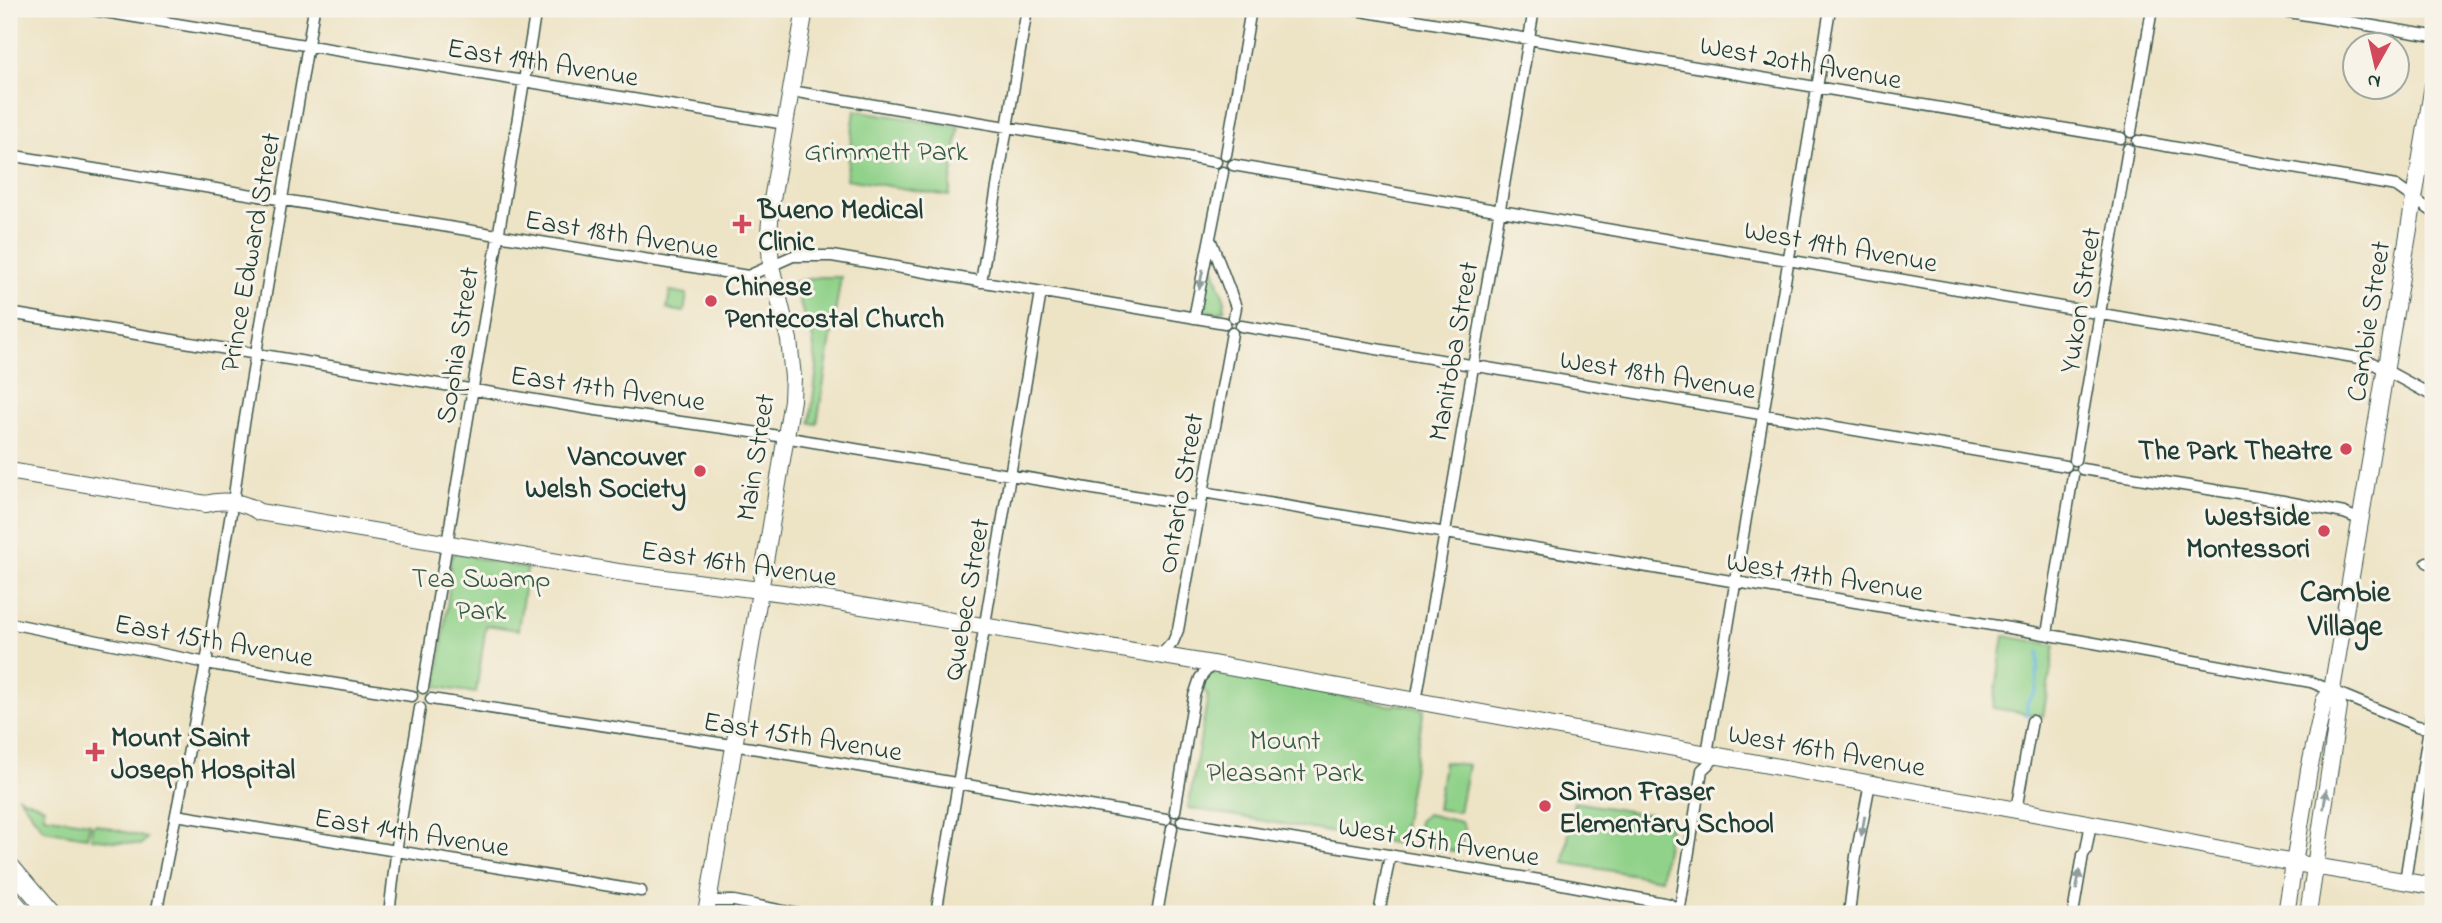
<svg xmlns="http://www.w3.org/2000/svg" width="2442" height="923" viewBox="0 0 2442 923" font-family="'Indie Flower',sans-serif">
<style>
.green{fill:#91d28a;stroke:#58885f;stroke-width:2}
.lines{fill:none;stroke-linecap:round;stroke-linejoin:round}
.stream{stroke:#61b6dd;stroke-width:3.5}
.street-casing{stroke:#3e564a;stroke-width:13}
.secondary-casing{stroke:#3e564a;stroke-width:18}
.primary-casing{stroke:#3e564a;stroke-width:20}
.street{stroke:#fff;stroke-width:10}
.secondary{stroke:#fff;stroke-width:16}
.primary{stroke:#fff;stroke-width:18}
.oneway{fill:#8f9e9a}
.poi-dot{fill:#d1495b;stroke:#f7f3e8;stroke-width:2.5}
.labels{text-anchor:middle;stroke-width:6;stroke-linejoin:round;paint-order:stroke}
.street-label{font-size:28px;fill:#1f3d34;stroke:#f7f3e8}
.park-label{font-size:28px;fill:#365b45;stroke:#f7f3e8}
.poi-label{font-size:28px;font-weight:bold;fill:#1f3d34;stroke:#f7f3e8;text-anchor:start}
.neighbourhood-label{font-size:30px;font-weight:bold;fill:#1f3d34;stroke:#f7f3e8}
</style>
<rect width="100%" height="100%" fill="#f7f3e8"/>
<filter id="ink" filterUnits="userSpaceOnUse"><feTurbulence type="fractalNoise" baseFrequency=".0143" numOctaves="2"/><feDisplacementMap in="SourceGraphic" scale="14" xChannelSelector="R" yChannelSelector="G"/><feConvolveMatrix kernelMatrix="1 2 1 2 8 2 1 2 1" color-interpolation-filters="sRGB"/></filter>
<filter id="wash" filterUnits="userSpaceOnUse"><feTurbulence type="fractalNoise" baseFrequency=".00686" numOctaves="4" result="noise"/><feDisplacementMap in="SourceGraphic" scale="28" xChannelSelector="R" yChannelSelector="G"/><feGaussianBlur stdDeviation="1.57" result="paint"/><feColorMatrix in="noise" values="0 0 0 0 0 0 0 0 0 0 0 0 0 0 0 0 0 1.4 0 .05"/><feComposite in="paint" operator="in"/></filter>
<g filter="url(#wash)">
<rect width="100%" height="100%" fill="#ede3c5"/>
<path class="green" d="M855,110l104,17 -10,69 -103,-17z
M1209,260h2l14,41 -1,9 -7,3 -16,-3z
M819,277h22l-24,147 -7,-1 7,-55 -5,-34 -10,-24 -8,-28z
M670,291l17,3 -3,18 -17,-3z
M455,553l13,1 4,3 55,12 -9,61 -32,-5 -10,68 -39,-6 14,-113c-2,-8 -2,-16 4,-21z
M2004,636l51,9 -12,71 -50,-8z
M1211,671l182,35 4,-2 27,5 -24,135 -212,-36 20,-112 -6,-9 2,-10z
M1444,762l24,3 -9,47 -22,-3z
M19,797l25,10v9l46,7 -3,14 -43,-7z
M1574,802l97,16 -10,61 -97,-16z
M1427,814l34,8 4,8 -6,22 -42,-8 2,-23z
M96,824l2,1 49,13 -6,7 -50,-7 1,-12z"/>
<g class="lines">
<path class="stream" d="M2027,715v-13l9,-11 3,-38"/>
</g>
</g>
<g filter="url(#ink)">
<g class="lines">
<defs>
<path id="street" d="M86,9l699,115
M1349,9l772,129
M2271,9l162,27
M791,91l425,71
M2131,132l21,-123
M2138,141l258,45 37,26
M9,155l739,121 45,-20h39l393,67
M1226,155l25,-146
M1233,165l1132,194 68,37
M1211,241l25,66 -2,10
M981,282l46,-273
M9,313l587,97 170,24 434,73
M1194,318l29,-146
M1241,326l825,140
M2075,460l53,-311
M2082,469l201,32 61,12 17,7
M1203,492l830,140 278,50 106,44 16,3
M233,503l10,-73 71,-421
M2427,562l6,3
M9,623l208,42 195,31
M2047,634l26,-159
M1161,655l12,-13 5,-12 54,-297
M423,688l113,-679
M431,699l327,50 408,70
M1416,702l118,-693
M1707,754l123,-745
M2016,810l16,-89
M1175,811l19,-115 6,-18 12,-14
M176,815l465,76
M1182,821l364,60 123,23 15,10
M2405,881l28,-179
M708,901h26l65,13
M156,914l48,-239 27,-162
M389,914l9,-76 22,-130
M936,914l105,-622
M1157,914l15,-86
M1379,914l11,-59
M1679,914l23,-144 15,-14
M1849,914l7,-58 14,-73
M2073,914l10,-59 3,-5 5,-27"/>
<path id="secondary" d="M9,471l197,33c17,-5 39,-2 53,8l359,60 165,21 429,71 887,161 178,35 156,26
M706,914l86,-514 1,-23 -4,-37 -18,-74 -2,-34 3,-32 33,-191
M2286,914l23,-144 15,-69 8,-11 101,-605
M2308,914l31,-207 -7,-17"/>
<path id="primary" d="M9,865l42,49
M9,897l15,17"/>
</defs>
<use href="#street" class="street-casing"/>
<use href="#secondary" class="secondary-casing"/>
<use href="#primary" class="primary-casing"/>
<use href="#street" class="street"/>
<use href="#secondary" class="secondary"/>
<use href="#primary" class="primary"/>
</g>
<defs><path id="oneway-solid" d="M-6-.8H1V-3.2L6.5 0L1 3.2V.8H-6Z" transform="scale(1.75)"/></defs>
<g class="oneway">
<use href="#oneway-solid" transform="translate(1201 279) rotate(101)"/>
<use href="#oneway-solid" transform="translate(2325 799) rotate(-82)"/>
<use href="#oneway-solid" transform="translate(1863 826) rotate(100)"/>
<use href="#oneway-solid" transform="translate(2078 880) rotate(-81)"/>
</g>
</g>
<g class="poi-dot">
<path d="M738.5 213.5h7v7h7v7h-7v7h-7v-7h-7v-7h7z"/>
<circle cx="711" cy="301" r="7"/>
<circle cx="2346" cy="449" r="7"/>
<circle cx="700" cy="471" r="7"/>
<circle cx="2324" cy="531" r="7"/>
<path d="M91.5 741.5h7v7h7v7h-7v7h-7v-7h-7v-7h7z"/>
<circle cx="1545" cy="806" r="7"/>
</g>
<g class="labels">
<g class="street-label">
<text transform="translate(543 61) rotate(9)" y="10">East 19th Avenue</text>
<text transform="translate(1801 61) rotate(10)" y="10">West 20th Avenue</text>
<text transform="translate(622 233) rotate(9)" y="10">East 18th Avenue</text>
<text transform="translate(1841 245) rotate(10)" y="10">West 19th Avenue</text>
<text transform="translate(249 252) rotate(-80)" y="10">Prince Edward Street</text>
<text transform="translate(2079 300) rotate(-81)" y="10">Yukon Street</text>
<text transform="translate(2367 321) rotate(-81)" y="10">Cambie Street</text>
<text transform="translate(456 345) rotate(-81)" y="10">Sophia Street</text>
<text transform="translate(1452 351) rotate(-80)" y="10">Manitoba Street</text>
<text transform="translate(1658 373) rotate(9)" y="10">West 18th Avenue</text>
<text transform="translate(608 387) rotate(8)" y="10">East 17th Avenue</text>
<text transform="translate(754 457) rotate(-81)" y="10">Main Street</text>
<text transform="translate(1179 493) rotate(-80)" y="10">Ontario Street</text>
<text transform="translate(739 562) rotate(8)" y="10">East 16th Avenue</text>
<text transform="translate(1825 575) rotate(9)" y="10">West 17th Avenue</text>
<text transform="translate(965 599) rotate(-80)" y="10">Quebec Street</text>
<text transform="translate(214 639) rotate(10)" y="10">East 15th Avenue</text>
<text transform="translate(803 735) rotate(9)" y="10">East 15th Avenue</text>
<text transform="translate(1827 749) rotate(10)" y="10">West 16th Avenue</text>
<text transform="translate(412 831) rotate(9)" y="10">East 14th Avenue</text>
<text transform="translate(1439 840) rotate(9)" y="10">West 15th Avenue</text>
</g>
<g class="park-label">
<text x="886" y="160">Grimmett Park</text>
<text x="481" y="587">Tea Swamp<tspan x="481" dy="32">Park</tspan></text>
<text x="1285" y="749">Mount<tspan x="1285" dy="32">Pleasant Park</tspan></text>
</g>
<g class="poi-label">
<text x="758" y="218">Bueno Medical<tspan x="758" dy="32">Clinic</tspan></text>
<text x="725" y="295">Chinese<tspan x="725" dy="32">Pentecostal Church</tspan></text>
<text x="2332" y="459" text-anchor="end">The Park Theatre</text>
<text x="686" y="465" text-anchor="end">Vancouver<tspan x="686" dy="32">Welsh Society</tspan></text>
<text x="2310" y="525" text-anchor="end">Westside<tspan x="2310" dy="32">Montessori</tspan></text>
<text x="111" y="746">Mount Saint<tspan x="111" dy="32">Joseph Hospital</tspan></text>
<text x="1559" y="800">Simon Fraser<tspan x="1559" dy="32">Elementary School</tspan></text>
</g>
<g class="neighbourhood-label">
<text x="2345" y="601">Cambie<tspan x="2345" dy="34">Village</tspan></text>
</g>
</g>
<rect width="2442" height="923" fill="none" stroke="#f7f3e8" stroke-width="35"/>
<g transform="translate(2376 66) rotate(188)"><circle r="33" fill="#f7f3e8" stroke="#a1aaa0" stroke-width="2"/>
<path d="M0-5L12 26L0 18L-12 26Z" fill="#d1495b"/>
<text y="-10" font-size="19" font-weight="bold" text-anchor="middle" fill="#1f3d34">N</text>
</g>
</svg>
